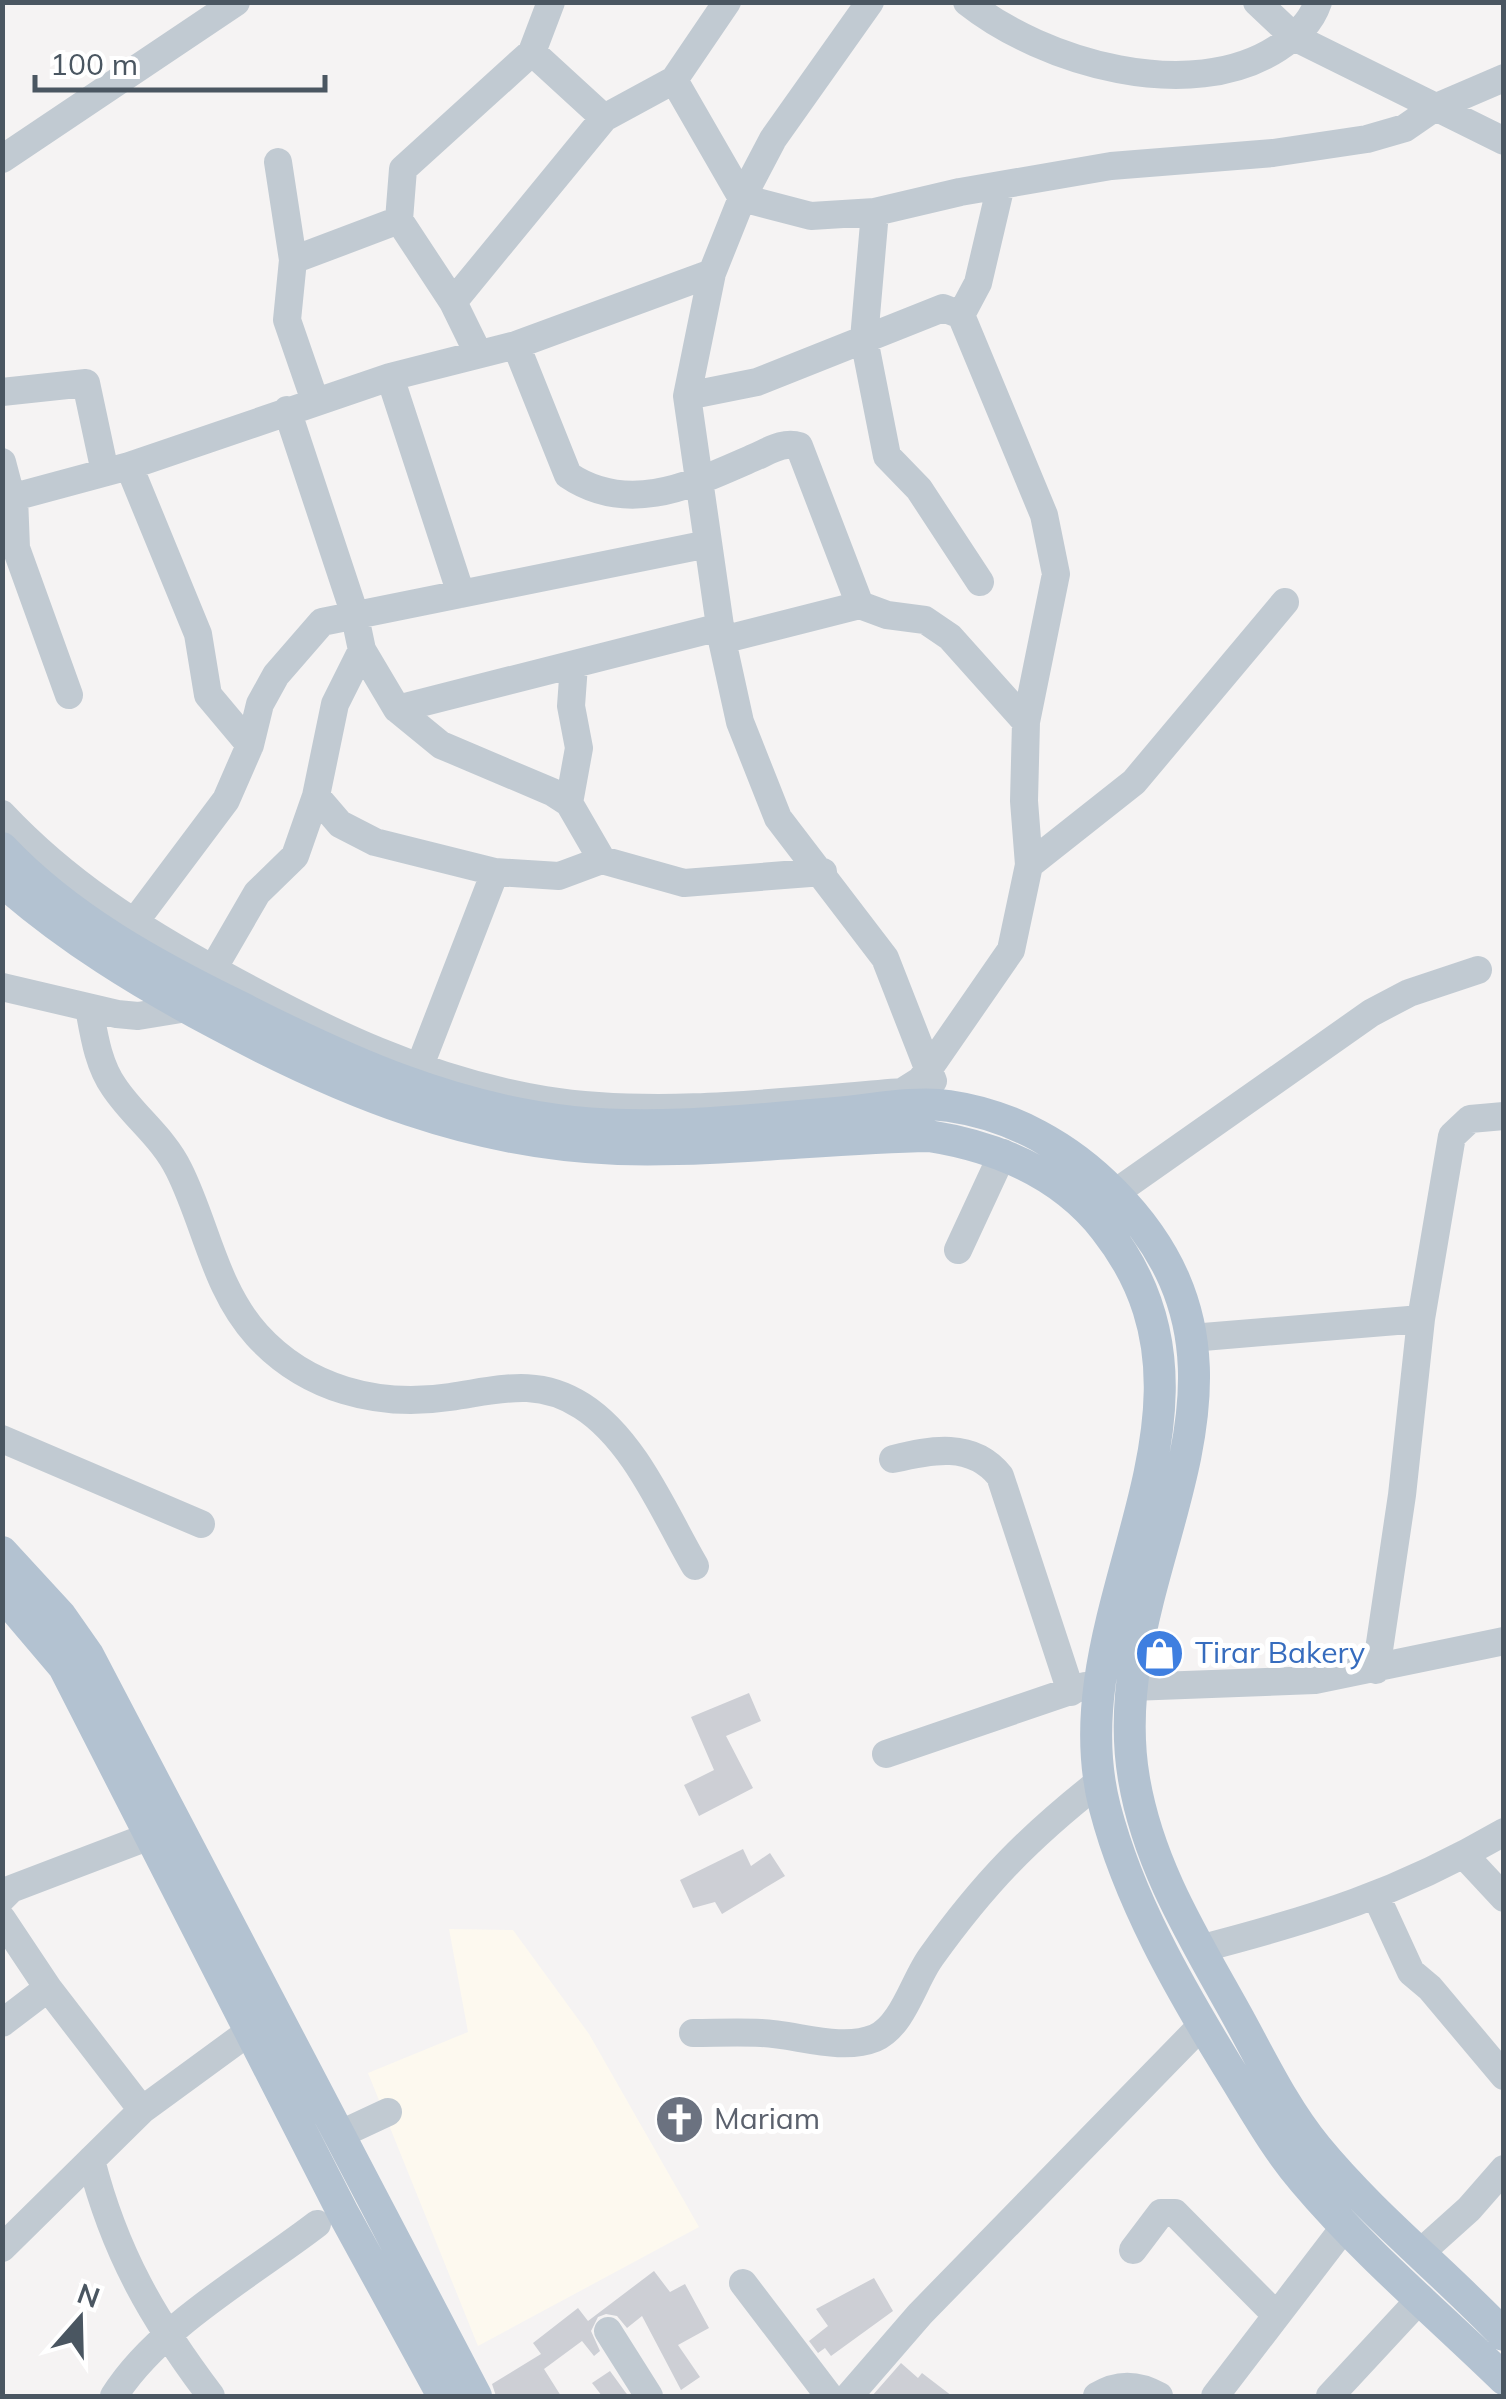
<svg xmlns="http://www.w3.org/2000/svg" width="1506" height="2399" viewBox="0 0 1506 2399" font-family="Mulish,sans-serif">
<style>
.commercial{fill:#fdf9ef}
.building{fill:#cdcfd5}
.lines{fill:none;stroke-linecap:round;stroke-linejoin:round}
.minor{stroke:#c1cad2;stroke-width:28}
.major{stroke:#b3c2d1;stroke-width:32}
.labels{text-anchor:middle;stroke-width:10;stroke-linejoin:round;paint-order:stroke}
.shop-label{font-size:30px;fill:#366cbe;stroke:#fff;text-anchor:start}
.worship-label{font-size:30px;fill:#5b616d;stroke:#fff;text-anchor:start}
</style>
<rect width="100%" height="100%" fill="#f5f3f3"/>
<path class="commercial" d="M449,1929l64,1 76,104 110,193 -221,119 -110,-273 100,-41z"/>
<path class="building" d="M749,1693l12,28 -35,15 27,52 -54,28 -15,-31 30,-15 -23,-53z
M743,1849l8,17 19,-13 15,23 -63,38 -7,-12 -22,6 -13,-28z
M654,2271l16,21 15,-8 24,44 -31,17 22,32 -19,13 -39,-74 -15,12 -10,-12 -11,-2 -8,3 -7,14 9,20 -6,5 -12,-15 -38,28 17,27h-65l-4,-12 49,-30 -8,-11 45,-35 10,13z
M874,2278l19,33 -62,45 -6,-8 -7,5 -9,-12 19,-15 -12,-17z
M901,2363l17,15 4,-5 30,23h-80z
M610,2371l16,22 3,3h-27l-10,-13z"/>
<g class="lines">
<path class="minor" d="M870,2l-97,137 -31,59 -30,75 -25,123 35,244 18,82 38,96 107,140 48,123
M967,2c77,61 224,103 311,46 18,-12 33,-25 40,-46
M1257,2l37,35 210,104
M532,52l72,66
M674,80l68,118 69,18 64,-4 85,-20 151,-26 162,-13 94,-14 38,-11 29,-20 70,-30
M2,159l234,-157
M278,162l15,98 -6,60 28,81
M875,212l-11,127 23,117 32,33 61,93
M399,220l4,-51 129,-117 19,-50
M293,260l106,-40 54,82 25,51
M453,302l151,-184 70,-38 53,-78
M961,315l17,-32 23,-98
M516,345l52,130c62,42 127,8 187,-18 14,-6 29,-16 44,-11l61,159
M390,377l71,217
M2,392l84,-9 19,89
M687,396l70,-14 186,-74 18,7 83,200 12,59 -30,148
M287,410l67,202 8,38 35,59 44,36 111,47 17,11 33,57
M2,462l10,38
M129,466l69,168 10,61 42,50
M69,695l-53,-147 -2,-51 115,-31 261,-89 126,-32 196,-72
M397,709l323,-82
M316,796l24,28 35,18 120,30 64,4 43,-16 82,23 139,-11
M569,803l10,-55 -8,-42 3,-41
M2,814c65,69 138,115 220,160 103,57 206,107 323,126 112,18 244,1 357,-8l19,-12 90,-130 18,-85 -5,-64 2,-79 -76,-85 -25,-17 -38,-5 -27,-10 -138,35
M1029,865l105,-83 151,-180
M133,924l93,-124 24,-55 10,-41 16,-29 46,-53 386,-78
M213,969l44,-76 38,-37 21,-60 19,-92 27,-54
M2,987l115,27 21,2 49,-8 6,-8
M89,1008c5,27 9,56 25,79 20,30 49,50 65,83 27,54 36,119 78,165 49,54 121,73 193,62 49,-7 87,-20 132,9 53,34 82,107 113,160
M419,1068l76,-196
M1115,1193l256,-180 38,-20 69,-23
M958,1250l45,-97
M1191,1338l230,-19
M2,1439l199,85
M893,1459c38,-9 79,-18 107,17l71,216
M1376,1670l26,-175 19,-176 31,-183 18,-17 34,-3
M1131,1687l184,-7 189,-39
M886,1754l199,-68
M1464,1855l40,43
M2,1898l9,-9 139,-53
M1377,1898l34,74 19,16 74,88
M2,1919l46,69 94,122
M1199,1949c116,-30 200,-56 305,-117
M2,2023l46,-35
M693,2033c22,0 45,-1 68,0 35,1 80,19 114,5 28,-12 39,-58 56,-81 53,-74 97,-119 168,-175
M343,2133l45,-21
M91,2160c24,94 62,159 120,236
M2,2248l140,-138 108,-79
M1133,2250l28,-37h14l100,101
M1420,2253l49,-44 35,-40
M743,2283l86,113
M608,2331l41,65
M114,2396c43,-69 138,-122 203,-172
M849,2396l71,-82 282,-289
M1097,2396c21,-13 41,-12 62,0
M1215,2396l131,-171
M1330,2396l91,-98"/>
<path class="major" d="M2,848c66,70 154,118 240,160 106,54 211,101 331,114 88,9 175,-2 263,-9 36,-3 78,-12 113,-7 63,9 120,41 164,86 188,190 -15,378 21,587 15,89 62,162 105,240 24,44 46,90 78,129 56,68 126,123 187,187
M2,881c66,58 138,102 215,143 127,68 254,120 401,125 104,3 207,-11 311,-13 69,11 132,37 176,93 146,185 -52,379 0,579 24,92 74,179 123,259 25,40 46,79 76,114 60,71 133,133 200,198
M2,1552l58,63 28,40 388,741
M2,1594l62,73 279,546 100,183"/>
</g>
<defs>
<symbol id="shop-disc" viewBox="-11 -11 22 22"><circle r="9.5" fill="#3f7fe0" stroke="#fff"/><path d="M-5-2.5h2.3a2.7 3.5 0 0 1 5.4 0H5L5.5 6h-11ZM-1.5-2.5h3a1.5 2.3 0 0 0-3 0Z" fill="#fff"/></symbol>
<symbol id="church-disc" viewBox="-11 -11 22 22"><circle r="9.5" fill="#6b7280" stroke="#fff"/><path d="M-1.2-6h2.4v3.5h3.3v2.4h-3.3V6h-2.4V-.1h-3.3v-2.4h3.3Z" fill="#fff"/></symbol>
</defs>
<g fill-rule="evenodd">
<use href="#shop-disc" x="1132" y="1626" width="55" height="55"/>
<use href="#church-disc" x="652" y="2092" width="55" height="55"/>
</g>
<g class="labels">
<g class="shop-label">
<text x="1195" y="1663">Tirar Bakery</text>
</g>
<g class="worship-label">
<text x="714" y="2129">Mariam</text>
</g>
</g>
<rect width="1506" height="2399" fill="none" stroke="#4a5661" stroke-width="10"/>
<g transform="translate(80 2319) rotate(20)" stroke="#ffffff" stroke-width="8" paint-order="stroke">
<path d="M0-8L18 38L0 25L-18 38Z" fill="#4a5661"/>
<text y="-15" font-size="28" font-weight="bold" text-anchor="middle" fill="#4a5661">N</text>
</g>
<path d="M35 75v15h290v-15" fill="none" stroke="#4a5661" stroke-width="5"/>
<text x="50" y="75" font-size="30" fill="#4a5661" stroke="#ffffff" stroke-width="8" paint-order="stroke">100 m</text>
</svg>
